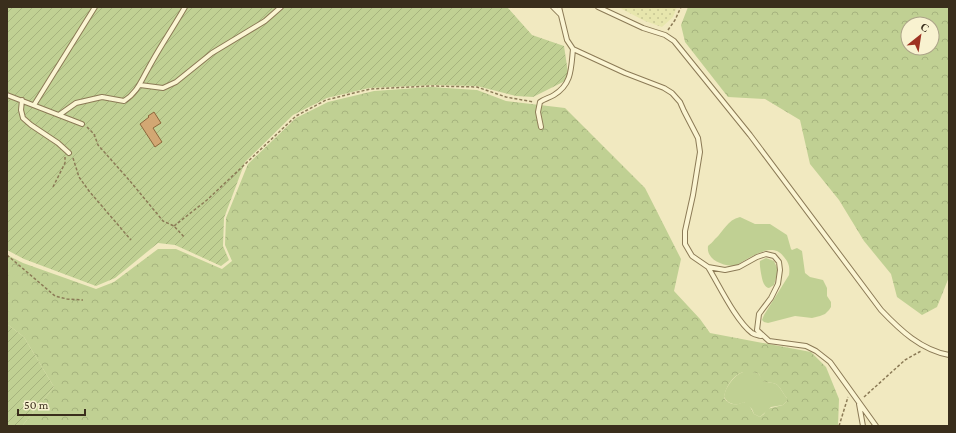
<svg xmlns="http://www.w3.org/2000/svg" width="956" height="433" viewBox="0 0 956 433" font-family="'Crimson Pro',serif">
<style>
.farmland{fill:url(#farmland-dots)}
.grass{fill:#c0d093}
.forest{fill:url(#forest-crowns);fill-rule:evenodd}
.garden{fill:url(#garden-furrows)}
.building{fill:#d2a773;stroke:#8c663b}
.lines{fill:none;stroke-linecap:round;stroke-linejoin:round}
.service-casing{stroke:#8b7a56;stroke-width:6}
.path{stroke:#8b7a56;stroke-width:1.5;stroke-dasharray:3 2;stroke-linecap:butt}
.service{stroke:#fbf5d3;stroke-width:4}
</style>
<defs>
<pattern id="farmland-dots" width="8" height="8" patternUnits="userSpaceOnUse"><rect width="8" height="8" fill="#e7e6ad"/><path d="M2 2h.1M6 6h.1" fill="none" stroke="#c7c694" stroke-width="1.8" stroke-linecap="round"/></pattern>
<pattern id="forest-crowns" width="20" height="18" patternUnits="userSpaceOnUse"><rect width="20" height="18" fill="#c0d093"/><path d="M2 6a3 3 0 1 1 6 0M12 15a3 3 0 1 1 6 0" fill="none" stroke="#a6b37e"/></pattern>
<pattern id="garden-furrows" width="10" height="10" patternUnits="userSpaceOnUse"><rect width="10" height="10" fill="#c0d093"/><path d="M-1 1l2-2M0 10L10 0M9 11l2-2" fill="none" stroke="#a6b37e"/></pattern>
</defs>
<rect width="100%" height="100%" fill="#f1e9c0"/>
<path class="farmland" d="M618,7h59l-4,10 -11,10 -17,-6z"/>
<path class="grass" d="M740,217l15,7h15l17,11 4,14 1,1 5,-2 5,3 3,22 5,4 13,3 4,8v8l4,6v5l-2,3 -4,4 -5,2 -8,2 -17,-2 -27,7 -4,-1 -2,-2 2,-5 25,-40c1,-8 0,-12 -5,-18 -12,-17 -36,2 -49,9 -12,0 -29,-6 -27,-20 2,-2 5,-4 7,-7 9,-8 12,-19 25,-22z
M766,258l8,3 4,9 -4,15 -5,3c-3,-1 -3,-1 -5,-4 -2,-3 -5,-20 -4,-23z
M753,372l6,2 4,7c4,2 9,1 13,3 4,2 7,10 11,14v3l-4,4 -12,2 -11,10 -6,-3 -2,-5 -8,-7c-8,4 -15,3 -20,-5 1,-9 9,-21 19,-25 3,0 7,0 10,0z"/>
<path class="forest" d="M688,7h261v270l-12,30 -15,8 -25,-18 -6,-23 -27,-33 -25,-41 -29,-36 -10,-44 -35,-21 -37,-2 -43,-55 -4,-17zM908,24h24v24h-24z
M431,87l46,3 29,11 59,7 80,80 36,71 -7,32 26,28 10,14 101,19 15,15 13,32 -1,27h-816l32,-39 -30,-50 -17,-13v-69l16,8 73,26 18,-7 44,-33h18l46,20 10,-8 -7,-16 1,-27 22,-54 48,-46 32,-16 46,-11zM752,372l7,2 3,7c5,2 10,1 14,3 4,2 7,10 11,14v3l-4,4 -16,4 -3,5 -4,3 -6,-3 -6,-11 -5,-1c-7,4 -14,3 -19,-4 1,-10 8,-22 19,-26 2,0 6,0 9,0z"/>
<path class="garden" d="M7,7h500l25,28 32,11 5,33 -36,18 -17,-1 -39,-10 -43,-1 -65,3 -42,10 -34,17 -48,47 -21,56 -1,28 6,14 -8,6 -46,-21 -17,-2 -43,35 -19,8 -72,-27 -17,-9z
M7,324l17,13 30,50 -32,39h-15z"/>
<path class="building" d="M154,112l7,11 -8,5 9,14 -7,5 -15,-23 9,-7 -1,-1z"/>
<g class="lines">
<defs>
<path id="service" d="M553,7l7,7
M559,7l8,33 6,9 52,24 39,15 8,5 8,9 4,9 14,27 2,14 -7,43 -8,36v13l7,12 16,11 17,3 14,-3 18,-10 9,-3 8,2 5,6 1,8 -2,14 -7,14 -12,16 -2,16 12,11 37,5 10,5 14,11 46,64
M598,7l45,21 22,7 9,6 76,94 131,175c19,20 40,40 68,45
M140,85l23,3 13,-6 36,-29 53,-32 16,-14
M7,95l75,29
M22,100l-1,10 2,8 8,7 27,18 11,10
M34,105l61,-98
M59,115l17,-12 26,-6 22,4c13,-8 17,-20 24,-32 11,-21 25,-41 37,-62
M541,127l-3,-15 2,-10c4,-3 9,-4 14,-7 18,-11 17,-26 19,-46
M708,267c11,18 28,54 44,66 3,2 6,2 9,3
M859,404l4,22"/>
</defs>
<use href="#service" class="service-casing"/>
<path class="path" d="M668,30l7,-10 6,-13
M87,127l7,7 4,11 32,36 33,40 11,5 11,12
M73,158l6,19 10,14 42,49
M53,187l12,-24v-6
M174,226l33,-26 89,-84 30,-16 44,-11 61,-3 46,1 29,10 28,5
M7,255l48,41 12,3 16,1
M864,397l41,-37 16,-9
M839,426l9,-29"/>
<use href="#service" class="service"/>
</g>
<rect width="956" height="433" fill="none" stroke="#3a2e1c" stroke-width="16"/>
<g transform="translate(920 36) rotate(30)"><circle r="19" fill="#f8f2d0" stroke="#aca488"/>
<path d="M0-3L7 15L0 10L-7 15Z" fill="#9e3322"/>
<text y="-6" font-size="11" font-weight="bold" text-anchor="middle" fill="#3a2e1c">С</text>
</g>
<path d="M18 409v6h67v-6" fill="none" stroke="#3a2e1c" stroke-width="2"/>
<text x="24" y="409" font-size="12" fill="#3a2e1c" stroke="#f8f2d0" stroke-width="3" paint-order="stroke">50 m</text>
</svg>
